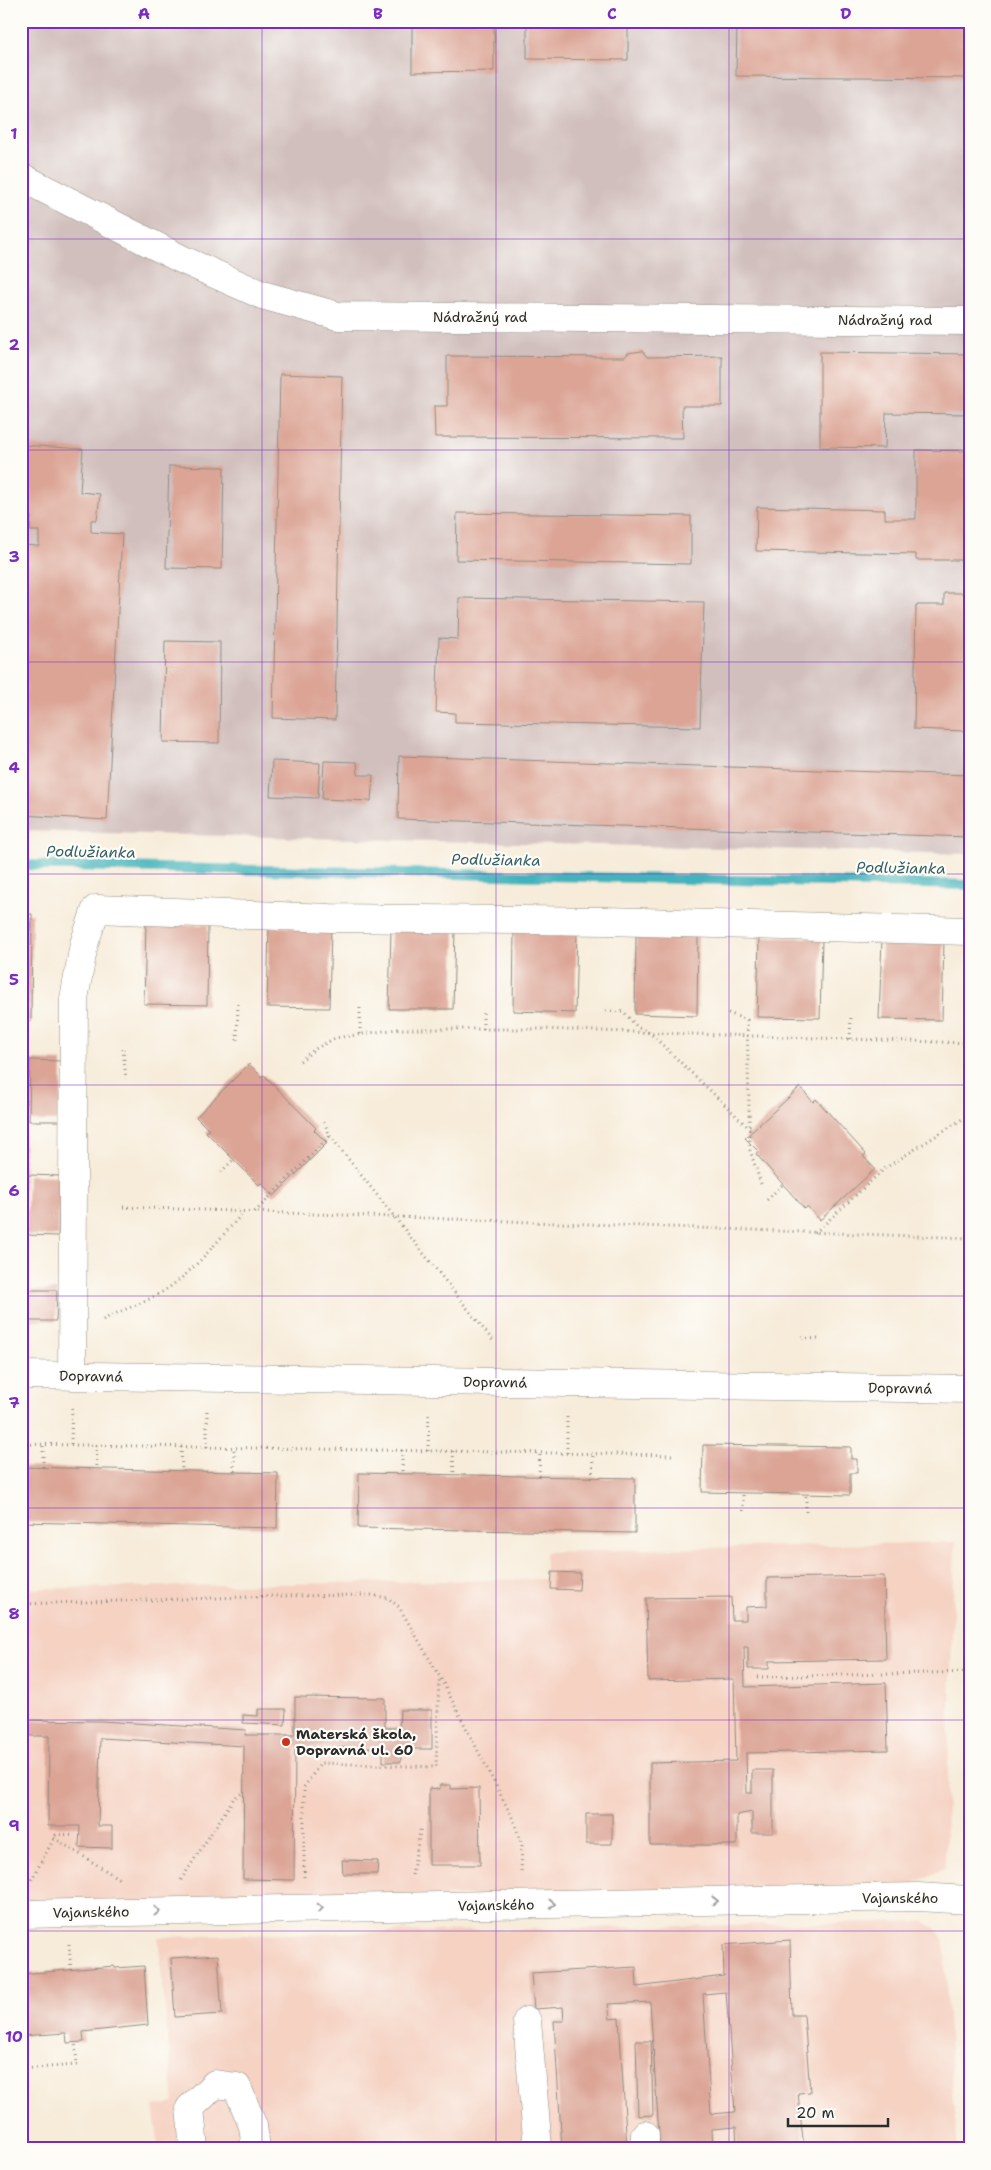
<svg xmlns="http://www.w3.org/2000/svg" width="991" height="2170" viewBox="0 0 991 2170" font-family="'Shantell Sans',sans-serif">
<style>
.built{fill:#f5d2c2}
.industrial{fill:#d1bfbd}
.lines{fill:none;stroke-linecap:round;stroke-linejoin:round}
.stream{stroke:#43b3ba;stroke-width:10}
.building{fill:#dba495;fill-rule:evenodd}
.minor-casing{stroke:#918c82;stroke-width:29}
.path{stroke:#918c82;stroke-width:3;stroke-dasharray:1 4;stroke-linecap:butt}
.minor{stroke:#fff;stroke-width:28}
.oneway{stroke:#a0a0a0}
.grid{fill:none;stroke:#7b2cbf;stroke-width:1;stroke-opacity:0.55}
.poi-dot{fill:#c8321e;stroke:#fdfcf7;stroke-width:2}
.labels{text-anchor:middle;stroke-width:4.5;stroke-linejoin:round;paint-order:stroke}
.street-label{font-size:14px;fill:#2b2b2b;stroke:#fdfcf7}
.poi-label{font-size:14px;font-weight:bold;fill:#2b2b2b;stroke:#fdfcf7;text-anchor:start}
.water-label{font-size:15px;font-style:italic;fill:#356164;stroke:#fdfcf7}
.neatline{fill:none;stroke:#7b2cbf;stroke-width:2}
.grid-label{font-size:16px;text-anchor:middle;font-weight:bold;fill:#7b2cbf}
</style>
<rect width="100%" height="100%" fill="#fdfcf7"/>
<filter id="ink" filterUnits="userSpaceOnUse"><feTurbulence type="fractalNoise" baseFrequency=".02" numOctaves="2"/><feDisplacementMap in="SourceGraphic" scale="10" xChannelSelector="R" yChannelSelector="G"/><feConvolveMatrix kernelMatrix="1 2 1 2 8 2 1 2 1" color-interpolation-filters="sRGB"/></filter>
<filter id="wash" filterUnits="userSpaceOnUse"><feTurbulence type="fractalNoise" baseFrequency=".0096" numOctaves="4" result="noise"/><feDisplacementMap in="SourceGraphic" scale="20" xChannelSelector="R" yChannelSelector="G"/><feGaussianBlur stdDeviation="1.12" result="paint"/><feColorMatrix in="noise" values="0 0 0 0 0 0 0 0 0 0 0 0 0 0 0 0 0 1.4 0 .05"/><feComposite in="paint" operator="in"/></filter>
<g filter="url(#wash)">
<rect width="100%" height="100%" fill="#f7ecda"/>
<path class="built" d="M955,1542l-10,326 -35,17 -889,21v-317l524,-10v-27z
M922,1921l13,7 9,12 8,148 6,61h-799l-6,-43 21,-3 -16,-166z"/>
<path class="industrial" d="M21,21h949v833l-949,-23z"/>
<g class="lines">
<path class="stream" d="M21,865l949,20"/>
</g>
<g id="blocks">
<path class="building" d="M412,21h82v50l-82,1z
M527,21h101v39l-101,-1z
M737,21h233v57l-234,-2z
M642,351l5,6 75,-1v50h-40l1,32 -248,-1 -1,-31h13v-50l178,1 3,-4z
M820,352l150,2v60l-84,-1 -1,35 -65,-1z
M280,374l62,2 -7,344 -62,-2z
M22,445l61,4 -3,43 20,2 -3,26h-6v12l31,2 -15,286 -86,-5v-105l4,-59h-4v-106l18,1v-15h-9l1,-15 -10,-1z
M916,450l54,1v109h-54v-6l-160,-3 1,-44 128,3v9h31z
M169,466l55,1 -2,102 -56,-1z
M457,513l234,3v48l-235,-4z
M944,593h23v13h3v123l-6,2 -50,-2 2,-124h28z
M459,598l245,4 -4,125 -245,-5v-9l-19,-1 3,-74 19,1z
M165,641l55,1 -1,101 -56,-1z
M399,756l571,19v62l-572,-18z
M272,761l48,2 -2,35 -48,-2z
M324,761l33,1 1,13h15l-2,26 -49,-2z
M21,914h11l-1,108h-10z
M146,924l62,1 -1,80 -63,-1z
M269,927h62l-2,81 -62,-1z
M391,929l64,1 -2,79h-64z
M514,931l63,1 -2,81 -62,-2z
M636,935h62l-1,81 -62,-2z
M759,937l63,1 -2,80 -63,-1z
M882,939l62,1 -2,80 -63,-1z
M21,1028h5l1,18 -4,191z
M30,1060l32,1 -1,60h-32z
M249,1064l13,13 2,-2 52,53 -2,2 13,13 -53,53 -13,-13 -2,2 -53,-53 3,-2 -13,-13z
M800,1087l13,15 3,-3 50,55 -3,2 12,13 -55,51 -13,-14 -2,3 -49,-55 2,-3 -13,-13z
M28,1175l32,1 -2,60 -32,-1z
M21,1240h2v17h-2z
M25,1290h32l-1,31h-32z
M703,1445l148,2v12h6v14h-7v22l-148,-3z
M21,1467l257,6 -1,55 -256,-6z
M359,1473l276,5v55l-277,-5z
M552,1572l28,1 -1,17 -28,-1z
M884,1576l2,83 -117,2v8h-21v-22h-4l1,40 141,-4 2,67 -142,3 1,40h5v-23h21v63h-21v-21l-15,3v30h-87v-82l86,-2 -2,-82 -86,2 -2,-83 85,-1 1,23h14v-13l21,-1v-28z
M295,1697l90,1v30h14l1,-18h32v39h-32l1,13h-18v-14l-88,-1 -1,133 -51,-1 1,-133 -144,-8 -2,88h14v22l-33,-1 1,-21h-32l1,-90h-28v-16l81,1 144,9 -1,5h50z
M258,1709h28l-1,16 -42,-2v-8l15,1z
M440,1785h11v4l28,-1 1,77h-51v-77l11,1z
M586,1814h26v30h-26z
M342,1860l36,1 -1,13h-34z
M790,1940l2,75h12l6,77 -12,1 6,56h-67l-1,-22 -24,2 1,20h-53l-10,-147 -42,2 2,15 9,-1 8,131h-65l-8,-128h10l-1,-14 -29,2 -3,-36 105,-6 1,20 87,-11 -1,-31zM726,1992l9,120 -24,2 -8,-120z
M218,1955l4,59 -47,3 -4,-59z
M114,1966l1,2 29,-2 4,59 -65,7 1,10 -17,1 -1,-10 -45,3v-62z
M636,2041h15l2,74 -15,1z"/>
</g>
</g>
<g filter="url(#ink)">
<use href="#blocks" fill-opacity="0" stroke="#918c82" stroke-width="1"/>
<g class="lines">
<defs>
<path id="minor" d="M21,177l160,82 81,36 76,21 632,5
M21,1375l949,14
M72,1376l2,-377 10,-55 12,-35 234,9 276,3 364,10
M21,1914l897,-17 52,3
M527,2021l11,128
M645,2135v14
M194,2149l-4,-41 25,-24 22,3 16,39 3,23"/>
</defs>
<use href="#minor" class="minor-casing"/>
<path class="path" d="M360,1008v26
M606,1011l18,1 13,15 13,6 100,96
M728,1013l19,7 3,130 11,34
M483,1029v-20
M850,1039l1,-23
M237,1040l1,-37
M123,1049l3,30
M300,1061l15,-12 20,-11 62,-9h142l431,14
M324,1122l6,14 164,206
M221,1172l12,-12
M767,1200l16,-16
M123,1207l847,31
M255,1212l75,-76
M815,1233l69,-64 86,-55
M103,1320c17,-10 34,-14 50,-23 36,-18 63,-55 90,-84
M802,1338l16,1
M21,1444l651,11
M71,1444l1,-38
M96,1445l1,23
M181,1447l1,23
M207,1447v-39
M402,1450v24
M428,1451l1,-40
M453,1451l1,24
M567,1453v-39
M43,1467v-23
M966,1470h4
M234,1471v-24
M539,1476l1,-23
M592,1477l1,-23
M743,1511v-18
M806,1512v-18
M21,1604l258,-8 92,-1 17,3 11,9 41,70 73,142 9,26 -1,29
M757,1677l213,-5
M54,1838l67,42
M412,1875l9,-49
M304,1877v-90l17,-24 115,4 3,-88
M181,1880l53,-82 10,-6
M29,1884l27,-49 19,-1
M69,1944l2,26
M21,2069l56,-4 -2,-23"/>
<use href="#minor" class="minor"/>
</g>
<defs><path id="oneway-chevron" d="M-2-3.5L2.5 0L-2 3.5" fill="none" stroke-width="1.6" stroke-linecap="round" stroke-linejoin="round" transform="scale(1.25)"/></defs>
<g class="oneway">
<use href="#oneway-chevron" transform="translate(715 1901) rotate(-1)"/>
<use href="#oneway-chevron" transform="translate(552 1904) rotate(-1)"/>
<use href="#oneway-chevron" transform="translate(320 1908) rotate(-1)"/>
<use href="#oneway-chevron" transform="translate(157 1911) rotate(-1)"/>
</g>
</g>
<path class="grid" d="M262,21v2128M496,21v2128M729,21v2128M21,239h949M21,450h949M21,662h949M21,874h949M21,1085h949M21,1296h949M21,1508h949M21,1720h949M21,1931h949"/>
<circle class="poi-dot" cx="286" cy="1742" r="5"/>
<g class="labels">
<g class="street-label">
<text x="480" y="322">Nádražný rad</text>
<text x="885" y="325">Nádražný rad</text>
<text transform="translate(91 1376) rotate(1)" y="5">Dopravná</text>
<text transform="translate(495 1382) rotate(1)" y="5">Dopravná</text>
<text transform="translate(900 1388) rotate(1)" y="5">Dopravná</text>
<text x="900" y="1903">Vajanského</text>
<text transform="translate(496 1905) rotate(-1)" y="5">Vajanského</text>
<text transform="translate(91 1912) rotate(-1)" y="5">Vajanského</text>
</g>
<g class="poi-label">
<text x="296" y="1739">Materská škola,<tspan x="296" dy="16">Dopravná ul. 60</tspan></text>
</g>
<g class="water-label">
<text transform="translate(91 852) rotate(1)" y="5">Podlužianka</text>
<text transform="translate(496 860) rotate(1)" y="5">Podlužianka</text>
<text transform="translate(901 868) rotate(1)" y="5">Podlužianka</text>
</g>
</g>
<rect width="991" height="2170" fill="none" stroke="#fdfcf7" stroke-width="55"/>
<path d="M788 2118v8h100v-8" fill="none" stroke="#2b2b2b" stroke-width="2.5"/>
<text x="796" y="2118" font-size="15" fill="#2b2b2b" stroke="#fdfcf7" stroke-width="4" paint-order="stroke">20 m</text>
<rect x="28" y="28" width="936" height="2114" class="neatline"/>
<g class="grid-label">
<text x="144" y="19">A</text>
<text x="378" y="19">B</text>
<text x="612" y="19">C</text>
<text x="846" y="19">D</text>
<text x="14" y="139">1</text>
<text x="14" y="350">2</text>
<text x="14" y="562">3</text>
<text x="14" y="773">4</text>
<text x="14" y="985">5</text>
<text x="14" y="1196">6</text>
<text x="14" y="1408">7</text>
<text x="14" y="1619">8</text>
<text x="14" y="1831">9</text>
<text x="14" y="2042">10</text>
</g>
</svg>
